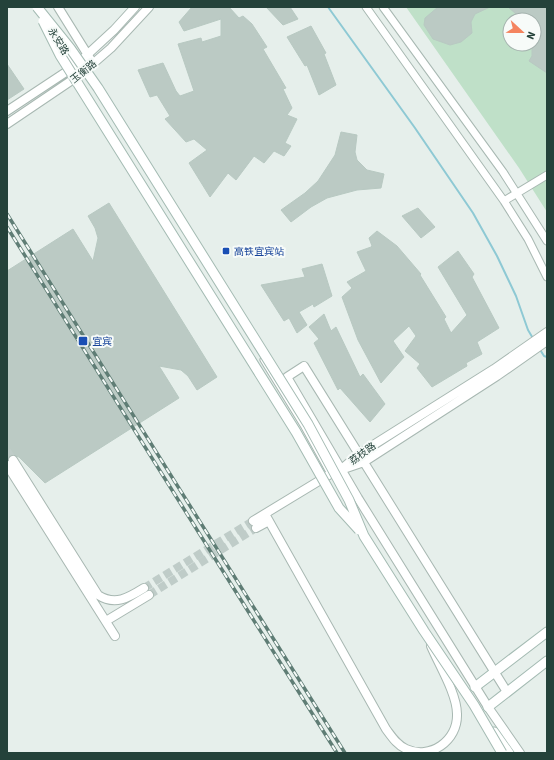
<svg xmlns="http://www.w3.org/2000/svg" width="554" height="760" viewBox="0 0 554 760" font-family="'Source Sans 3','Noto Sans SC',sans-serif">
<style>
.green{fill:#bfe0c8;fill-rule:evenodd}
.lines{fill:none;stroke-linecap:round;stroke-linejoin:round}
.stream{stroke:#8ec9d4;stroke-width:2}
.building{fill:#bbcac4;stroke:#b8c9c2}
.tertiary-tunnel{stroke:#bfccc8;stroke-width:8;stroke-dasharray:8 4;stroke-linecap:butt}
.pedestrian-casing{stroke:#a8b8b2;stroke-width:7}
.minor-casing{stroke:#a8b8b2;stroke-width:9}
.tertiary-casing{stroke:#a8b8b2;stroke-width:10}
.secondary-casing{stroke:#a4bbb3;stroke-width:11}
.pedestrian{stroke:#fff;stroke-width:5}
.minor{stroke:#fff;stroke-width:7}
.tertiary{stroke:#fff;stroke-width:8}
.secondary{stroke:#fff;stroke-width:9}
.rail-casing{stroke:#5f7d75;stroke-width:3.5}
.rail{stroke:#f7fbf9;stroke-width:2;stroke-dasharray:6;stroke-linecap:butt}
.secondary-bridge-casing{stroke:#a4bbb3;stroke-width:11;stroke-linecap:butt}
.secondary-bridge{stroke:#fff;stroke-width:9}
.transit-dot{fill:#1a4fb4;stroke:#f7fbf9;stroke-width:1.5}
.labels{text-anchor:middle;stroke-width:4;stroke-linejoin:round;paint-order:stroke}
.street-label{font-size:10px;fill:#24423a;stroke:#f7fbf9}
.transit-label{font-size:10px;fill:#164399;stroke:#f7fbf9;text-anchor:start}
</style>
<rect width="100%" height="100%" fill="#e6efeb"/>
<path class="green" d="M406,7h141v205l-28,-44zM510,20h24v24h-24z"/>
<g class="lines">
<path class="stream" d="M328,7l87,121 58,85 24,43 19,40 12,34 6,10
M539,348l5,8 3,1"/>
</g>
<path class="building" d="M192,7h37l10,11 4,-2 9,8 15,23 -4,2 23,39 -3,1 9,19 -5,7 10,4 -12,24 6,3 -7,10 -10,-5 -10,12 -10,-7 -18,24 -8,-7 -18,24 -21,-34 18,-13 -13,-11 -8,3 -21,-23 5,-3 -13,-21 -7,2 -12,-27 25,-7 13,28 4,5 14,-5 -16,-47 23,-6 1,4 19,-6v-17l-37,12 -5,-9z
M266,7h24l8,12 -15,6z
M438,7h52l-15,7 -4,8 1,11 -11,9 -11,3 -17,-6 -9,-14 1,-7z
M508,7h36l3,3v63l-18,-12 3,-5v-12h2v-24h-11z
M311,26l15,27 -2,1 12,31 -17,10 -12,-30 -2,1 -18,-29z
M7,64l17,25 -17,11z
M341,132l16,3 -2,17 2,8 10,10 17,4 -3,14 -24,2 -30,8 -16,9 -20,15 -10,-12 24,-17 13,-12 17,-26z
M109,203l108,174 -20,13 -9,-14 -7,-6 -22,-4 20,32 -134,85 -26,-26 -7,-2 -5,5v-189l66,-42 20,32 5,-23 -3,-10 -7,-12z
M418,208l17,19 -14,11 -19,-22z
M377,231l20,15 24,28 -1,1 26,42 -2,2 7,14 16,-18 -29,-48 20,-16 16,23 -2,3 27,51 -22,14 5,12 -16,9 1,3 -35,21 -15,-19 3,-4 -15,-13 11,-15 -7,-10 -16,15 11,16 -23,26 -23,-43 -16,-43 10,-9 -5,-6 19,-11 -9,-19 14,-5 1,-1 -3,-8z
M322,264l10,32 -18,11 -1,-3 -14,8 8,13 -10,8 -8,-15 -5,3 -23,-36 44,-8 -3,-8z
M324,314l7,17 5,-4 24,50 3,-3 22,30 -15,18 -30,-34 -2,2 -24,-47 5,-4 -10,-12z"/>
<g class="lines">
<path class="tertiary-tunnel" d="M7,451l6,9
M144,588l109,-67
M149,595l107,-67"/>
<defs>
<path id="pedestrian" d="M263,360l41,67 26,47"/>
<path id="minor" d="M366,7l138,194 24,38 19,38
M383,7l120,165 44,69
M504,201l43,-26"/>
<path id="tertiary" d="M58,7l33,53
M57,37l20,32
M7,111l68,-45 39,-36 21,-23
M7,124l74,-50 30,-26 38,-41
M13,460l85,135c17,11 30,3 46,-7
M7,465l108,171
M345,466l14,-12 135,-85 53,-37
M265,514l121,215c6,8 11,16 20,20 24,11 52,-8 51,-35 0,-20 -18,-49 -26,-68
M253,521l79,-48 32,-11 133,-86 50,-35
M256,528l13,-7
M106,621l43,-26
M507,692l-203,-326 -17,11 71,121 130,209 32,46"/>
<path id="secondary" d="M475,687l72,-55
M488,707l59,-46
M494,732l15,21"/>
</defs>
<use href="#pedestrian" class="pedestrian-casing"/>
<use href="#minor" class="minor-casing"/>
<use href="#tertiary" class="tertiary-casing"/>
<use href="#secondary" class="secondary-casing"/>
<use href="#pedestrian" class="pedestrian"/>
<use href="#minor" class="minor"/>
<use href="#tertiary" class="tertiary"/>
<use href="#secondary" class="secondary"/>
<defs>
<path id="rail" d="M7,214l338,539
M7,227l330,526"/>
</defs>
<use href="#rail" class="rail-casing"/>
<use href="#rail" class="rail"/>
<defs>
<path id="secondary-bridge" d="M37,7l33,41 28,40 210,336 41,76 15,36 60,95 50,74 28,48
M43,21l17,34 236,377 43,76 20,22"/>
</defs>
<use href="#secondary-bridge" class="secondary-bridge-casing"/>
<use href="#secondary-bridge" class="secondary-bridge"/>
</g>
<g class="transit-dot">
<rect x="222" y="247" width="8" height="8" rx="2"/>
<rect x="78" y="336" width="10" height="10" rx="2"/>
</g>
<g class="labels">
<g class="street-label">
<text transform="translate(59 41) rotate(58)" y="4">永安路</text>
<text transform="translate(83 71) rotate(-39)" y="4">玉衡路</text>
<text transform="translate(362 453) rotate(-36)" y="4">荔枝路</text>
</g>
<g class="transit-label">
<text x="234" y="255">高铁宜宾站</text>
<text x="92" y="345">宜宾</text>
</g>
</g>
<rect width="554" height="760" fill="none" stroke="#24423a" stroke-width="16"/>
<g transform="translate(522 32) rotate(112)"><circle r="19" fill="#f7fbf9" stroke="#a3b1ad"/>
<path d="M0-3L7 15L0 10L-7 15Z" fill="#f4845f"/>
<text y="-6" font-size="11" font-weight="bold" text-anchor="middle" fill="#24423a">N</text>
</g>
</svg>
